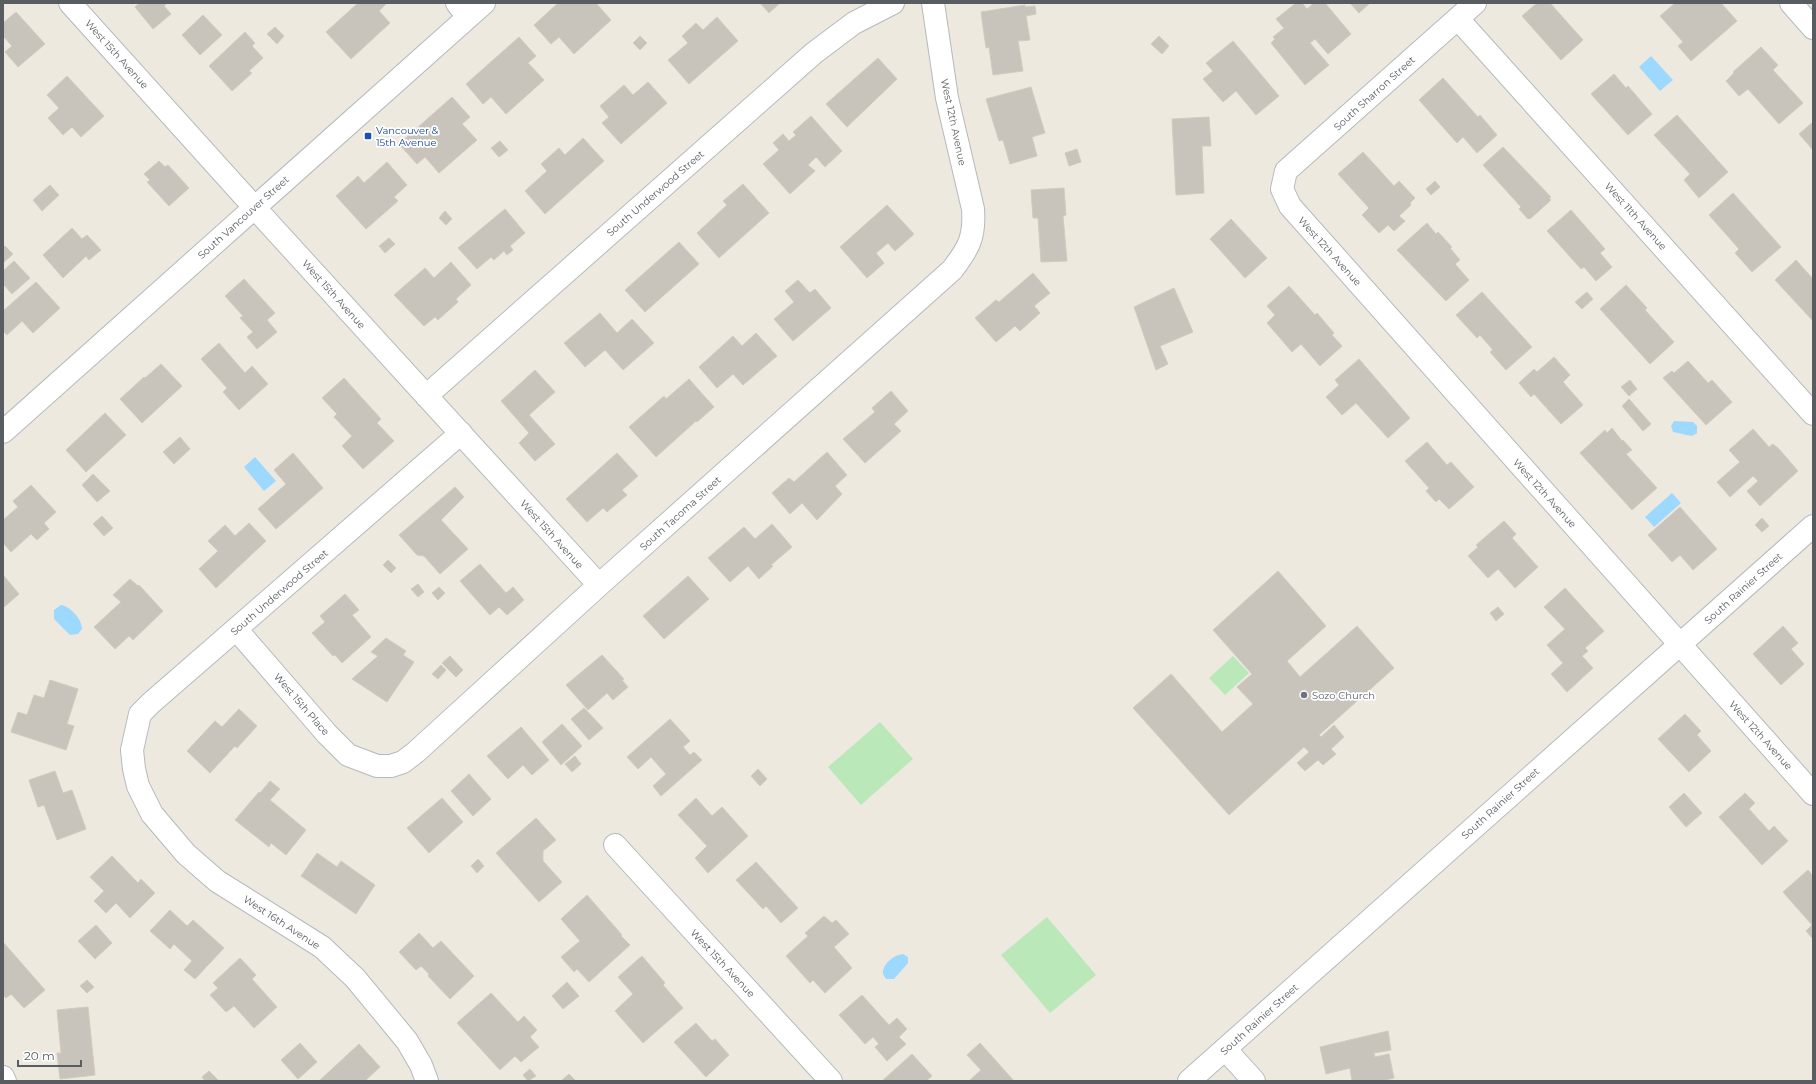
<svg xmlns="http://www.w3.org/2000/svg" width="1816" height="1084" viewBox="0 0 1816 1084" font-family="Montserrat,sans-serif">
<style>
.green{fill:#bae8b8}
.water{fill:#9dd9ff}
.building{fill:#c8c4bc;stroke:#d2cbbd}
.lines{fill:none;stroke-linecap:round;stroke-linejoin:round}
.minor-casing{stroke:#b5b9be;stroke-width:24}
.tertiary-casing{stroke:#b5b9be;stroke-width:24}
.secondary-casing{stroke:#b5bac0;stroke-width:24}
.minor{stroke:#fff;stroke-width:22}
.tertiary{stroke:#fff;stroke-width:22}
.secondary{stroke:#fff;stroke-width:22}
.transit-dot{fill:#1a4fb4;stroke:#fff;stroke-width:1.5}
.worship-dot{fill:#6b7280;stroke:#fff;stroke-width:1.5}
.labels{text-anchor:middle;stroke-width:3.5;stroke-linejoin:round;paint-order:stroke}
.street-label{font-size:10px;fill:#585d62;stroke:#fff}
.transit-label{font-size:10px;fill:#164399;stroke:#fff;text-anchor:start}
.worship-label{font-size:10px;fill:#5b616d;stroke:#fff;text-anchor:start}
</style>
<rect width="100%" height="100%" fill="#ede9df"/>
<path class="green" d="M1233,656l16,17 -24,22 -16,-17z
M880,722l33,37 -52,46 -33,-38z
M1047,917l49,58 -46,38 -49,-58z"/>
<path class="water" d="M1651,56l22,24 -13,11 -21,-24z
M1674,421l19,1 4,4v7l-5,3 -19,-4 -2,-6z
M255,457l21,24 -12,10 -20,-24z
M1672,493l9,10 -27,24 -9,-10z
M61,605c9,1 21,14 21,24l-4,5 -8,1 -16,-16v-9z
M903,954l5,3v6l-14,16h-8l-3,-5c-1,-10 11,-19 20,-20z"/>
<path class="building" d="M140,3h27l-3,3 7,8 -18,15 -18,-22z
M358,3h29l-8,8 11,12 -39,36 -25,-27z
M558,3h38l15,17 -37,34 -15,-17 -8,7 -17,-19z
M760,3h20l-11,10z
M1296,3h6l5,6 7,-6h11l26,31 -23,20 -13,-15 -5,4 19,22 -24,20 -34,-42 4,-4 -2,-2 11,-9 -8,-9z
M1350,3h20l-11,10z
M1537,3h13l33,37 -22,20 -39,-44z
M1675,3h46l16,18 -46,40 -13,-15 5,-4 -23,-26z
M1025,5v2l10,-1 1,8 -10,2 4,24 -12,1 5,30 -30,4 -4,-28 -3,1 -5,-36z
M16,12l29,32 -27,23 -13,-15 7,-6 -9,-10v-13z
M203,15l19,20 -22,20 -18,-20z
M717,17l21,24 -49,43 -21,-24 20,-17 -6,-7 14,-13 7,7z
M275,27l9,9 -7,8 -10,-10z
M245,32l10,11 -3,3 11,12 -14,13 3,2 -20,18 -23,-25z
M640,36l7,7 -7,7 -7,-7z
M1159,36l10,10 -7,8 -11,-10z
M519,37l17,19 -8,7 16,17 -38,34 -15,-17 -8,7 -17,-20z
M1233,41l46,55 -23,19 -20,-24 -13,11 -20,-23 10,-8 -7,-8z
M1761,47l17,18 -5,5 30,33 -24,21 -31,-35 -9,7 -13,-15 8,-8 -1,-1z
M878,58l19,21 -50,48 -21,-23z
M1614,74l12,14 2,-2 24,28 -24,21 -37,-41z
M67,76l37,40 -23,21 -9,-10 -9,8 -15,-17 11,-10 -12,-13z
M1443,78l35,39 2,-2 17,20 -20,18 -14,-16 -6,6 -38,-43z
M648,82l19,21 -46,41 -19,-21 7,-6 -9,-11 24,-21 9,10z
M1031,87l14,46 -13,4 5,19 -27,8 -7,-24 -4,1 -13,-42z
M452,97l18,20 -8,7 15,16 -38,33 -14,-16 -8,7 -18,-20z
M1677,115l51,57 -29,26 -15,-18 6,-6 -36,-39z
M811,116l31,35 -17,16 -9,-10 -8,8 7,6 -25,23 -27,-30 16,-14 -6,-7 10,-9 6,7 7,-6 -3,-3z
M1209,117l2,29h-9l2,47 -28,2 -4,-76z
M1813,122v28l-14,-16z
M583,138l21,23 -59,53 -20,-23 22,-20 -6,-7 18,-16 6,7z
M500,141l8,9 -9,7 -8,-9z
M1503,147l48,50 -2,1 2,2 -21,19 -1,-1 -1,1 -9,-10 2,-2 -38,-42z
M1077,149l4,13 -12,4 -4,-13z
M1363,152l31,34 5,-5 16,17 -5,5 1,2 -12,11 6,5 -11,10 -6,-6 -9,8 -17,-18 7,-7 -31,-34z
M159,161l6,6 3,-2 21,23 -20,18 -22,-24 3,-2 -6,-6z
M387,162l20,23 -13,12 4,4 -32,28 -30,-33 22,-20 6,7z
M1435,181l5,6 -9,8 -5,-6z
M743,184l26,29 -50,45 -22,-25 30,-28 -4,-4z
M50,185l9,10 -17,16 -9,-11z
M1064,188l2,27 -3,1 4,45 -26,1 -3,-44h-5l-2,-28z
M1733,193l48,54 -29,25 -17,-19 4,-4 -30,-34z
M887,205l27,29 -19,17 -7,-8 -12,10 8,10 -17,15 -27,-31z
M505,209l20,24 -15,13 3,4 -6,5 -3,-4 -10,9 -3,-3 -14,12 -19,-21z
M1571,210l34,39 -5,4 12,14 -16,14 -12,-14 -3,2 -34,-38z
M445,211l7,8 -6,6 -7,-7z
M1231,219l36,39 -22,20 -35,-39z
M1427,223l9,11 2,-2 14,15 -2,1 10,12 -5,4 14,16 -23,21 -49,-51z
M72,228l10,11 5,-4 14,15 -12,10 -3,-4 -23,22 -20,-23z
M389,238l6,6 -10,9 -6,-7z
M679,242l20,22 -54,48 -20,-22z
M5,246l8,8 -10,9v-16z
M1796,260l17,19v42l-38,-41z
M14,261l16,17 -18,16 -9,-10v-13z
M451,262l20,23 -15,14 2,3 -20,18 -3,-3 -11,9 -30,-31 31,-27 9,10z
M1033,273l17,20 -16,13 6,7 -20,18 -5,-5 -19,16 -21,-24 21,-18 3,2z
M244,279l31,34 -8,7 10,12 -20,17 -10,-12 6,-5 -13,-14 3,-2 -18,-20z
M798,280l12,13 5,-4 16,19 -38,33 -19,-22 20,-17 -9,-11z
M36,282l24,26 -27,25 -11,-12 -15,14 -4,-4v-20z
M1626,285l21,23 -2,2 29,32 -24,22 -50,-55z
M1289,286l26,29 2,-2 17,20 -2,2 10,11 -22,20 -19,-22 -9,8 -25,-29 8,-8 -8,-9z
M1174,288l19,44 -33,14 8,18 -12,6 -22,-63z
M1482,292l50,55 -26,23 -16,-18 3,-2 -13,-15 -3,3 -21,-23z
M1587,292l6,7 -11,10 -7,-7z
M600,313l17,20 15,-14 22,24 -31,27 -18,-20 -20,17 -21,-24z
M756,333l21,23 -34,29 -10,-11 -16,14 -18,-21 34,-31 9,10z
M219,343l26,30 7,-7 16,18 -29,26 -16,-18 4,-4 -26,-29z
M1554,357l16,18 -7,7 20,23 -22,19 -27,-30 -3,3 -12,-14 15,-14 3,3z
M1359,359l51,59 -22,20 -32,-35 -14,12 -16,-18 13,-12 -4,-5z
M1688,361l20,22 4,-3 20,22 -26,23 -43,-47 9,-7 2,2z
M161,364l21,22 -40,37 -22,-24 24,-22 1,1z
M535,370l20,22 -26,23 26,29 -20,17 -16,-18 10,-10 -28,-32z
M344,378l37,41 -4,4 17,18 -31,28 -21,-23 10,-10 -18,-19 3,-3 -15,-16z
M689,379l25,28 -17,15 -1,-1 -40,36 -27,-30 35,-31 2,3z
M1630,380l7,9 -8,7 -8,-9z
M891,391l17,20 -14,13 7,7 -36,32 -22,-24 32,-27 -3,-4z
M1629,399l22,25 -8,7 -21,-25z
M105,413l21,22 -40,37 -20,-22z
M1612,428l10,13 1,-1 9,10 -6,4 31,34 -25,22 -52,-57 25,-23 2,3z
M1753,429l16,18 4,-3 6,5 19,22 -38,35 -13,-15 11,-10 -5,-5 -23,21 -13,-15 23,-20 -11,-12z
M180,437l10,12 -16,15 -11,-12z
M1427,442l20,23 4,-3 23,25 -25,22 -10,-10 -3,3 -10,-11 3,-3 -24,-27z
M827,452l20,23 -12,11 7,8 -25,26 -15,-17 -12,11 -18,-21 17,-15 5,4z
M293,453l30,35 -47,41 -18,-20 28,-25 -12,-14z
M617,453l21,23 -16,14 5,5 -20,17 -4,-4 -16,14 -21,-23z
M93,474l17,17 -13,11 -15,-17z
M31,485l25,27 -12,11 5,6 -12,11 -6,-6 -20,18 -8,-9v-23l15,-13 -5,-6z
M455,487l9,10 -23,23 27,29 -28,25 -16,-18 -7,-1 -18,-20z
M1680,507l37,42 -24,21 -13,-15 -8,7 -24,-27z
M102,516l11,12 -9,8 -11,-12z
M1762,518l7,8 -7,6 -7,-7z
M1504,521l12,13 -4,4 26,29 -23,21 -17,-19 -10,9 -20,-22 10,-9 -2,-2z
M249,523l17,18 -50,47 -17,-19 19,-18 -10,-10 17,-16 10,11z
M772,524l20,23 -21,18 2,1 -14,13 -11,-13 -18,16 -22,-24 36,-31 11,12z
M388,560l8,8 -5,5 -8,-8z
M480,564l26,29 7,-6 11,13 -17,15 -8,-8 -9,8 -30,-34z
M1278,571l48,55 -39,35 13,16 57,-51 37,42 -75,67 2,2 13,-12 10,12 -13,12 5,5 -13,11 -5,-5 -13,11 -8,-8 12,-11 -5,-5 -75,68 -96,-107 38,-34 51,58 31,-28 -16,-17 15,-13 -39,-44z
M3,575l16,19 -16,14z
M688,576l21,23 -45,40 -21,-23z
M130,579l8,7 1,-1 24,26 -30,29 -4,-4 -14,13 -21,-22 27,-25 -8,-7z
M418,584l6,8 -6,5 -7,-8z
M439,587l6,6 -7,7 -6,-7z
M1565,588l39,43 -19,17 3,3 -6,5 11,12 -26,24 -16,-18 12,-11 -16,-18 18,-16 -21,-22z
M345,594l14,16 -7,5 19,22 -29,26 -7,-8 -2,1 -21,-23 13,-11 -5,-6z
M1498,607l6,7 -8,7 -6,-8z
M1783,626l15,17 -7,6 13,15 -23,21 -28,-31z
M386,638l20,13 -3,4 11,7 -27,40 -35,-23 26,-23 -7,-4z
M602,655l22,24 -2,1 6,7 -15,13 -6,-7 -19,17 -22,-25z
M450,656l13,14 -7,7 -14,-14z
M441,665l5,5 -8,9 -6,-5z
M50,680l28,9 -11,35 7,2 -8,24 -55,-18 7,-20 9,3 7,-20 10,3z
M584,708l19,20 -14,12 -18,-21z
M239,709l18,17 -20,22 -2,-2 -25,27 -23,-22 28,-30 7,6z
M1685,714l16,17 -4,4 14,16 -22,21 -31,-33z
M670,719l20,22 -7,6 7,8 4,-3 8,8 -41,36 -8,-10 13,-12 -15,-17 -13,12 -11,-12z
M562,724l20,22 -21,19 -19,-23z
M521,727l28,33 -17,15 -9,-10 -15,14 -21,-23z
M575,756l6,8 -9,8 -7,-8z
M758,769l9,10 -7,7 -9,-10z
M55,771l8,22 9,-3 14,39 -29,11 -13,-35 -6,2 -9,-27z
M469,774l22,25 -18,17 -22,-25z
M270,781l10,8 -10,11 36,30 -20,25 -15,-12 -2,4 -34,-27 24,-28 1,1z
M1684,793l18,20 -16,14 -17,-20z
M1745,793l10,10 -6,6 20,22 5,-5 14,15 -26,24 -43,-48z
M442,798l21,24 -34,31 -22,-25z
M696,798l16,18 10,-9 26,29 -40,37 -13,-15 12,-12 -29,-31z
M536,818l20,22 -13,11v10l19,21 -23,20 -43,-49z
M317,853l20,14 4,-6 34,24 -19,29 -55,-38z
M112,856l26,27 3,-4 14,14 -25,25 -14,-15 -10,10 -12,-12 10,-10 -14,-14z
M478,859l6,7 -7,7 -6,-7z
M756,862l42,46 -17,15 -15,-17 -3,3 -27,-29z
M1808,870l5,6v63l-7,-8 6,-6 -29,-33z
M587,895l35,40 -1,1 9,9 -41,37 -12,-13 -3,3 -13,-15 19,-16 -19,-22z
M170,910l17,16 6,-6 31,28 -29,31 -11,-9 8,-9 -18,-17 -4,5 -20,-18z
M824,916l8,7 4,-3 13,14 -15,13 18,21 -27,25 -12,-13 -3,3 -24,-27 22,-20 -3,-3z
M96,925l16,18 -17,16 -17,-18z
M419,933l14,15 8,-7 33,35 -24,23 -22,-23 1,-2 -8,-8 -5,4 -17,-18z
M3,942l42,48 -21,18 -13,-14 -5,4 -3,-3z
M642,956l23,27 -2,2 20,23 -40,35 -28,-32 18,-17 -15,-17z
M240,958l16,17 -4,4 25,28 -23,21 -20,-22 -8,6 -16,-17 8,-7 -5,-5z
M87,980l7,7 -7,6 -7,-7z
M567,982l12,14 -16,13 -11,-13z
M491,993l27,29 6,-6 13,14 -7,7 9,10 -18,15 -6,-6 -15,14 -43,-47z
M862,995l27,30 8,-7 10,11 -8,8 7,7 -19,17 -12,-14 4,-3 -6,-7 -8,7 -26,-29z
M88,1007l7,68 -35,4 -3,-26h4l-4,-43z
M696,1023l16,18 3,-2 14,16 -23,22 -32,-35z
M1388,1031l3,19 -17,3 1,4 14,-3 5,24 -13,3h-29l-2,-13 -24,6 -6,-27z
M300,1043l17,19 -19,17 -17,-19z
M980,1043l34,38h-45l12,-11 -14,-15z
M359,1044l21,23 -14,13 1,1h-48z
M912,1054l20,22 -6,5h-44z
M530,1069l6,7 -8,5 -5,-6z
M209,1071l10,10h-14l-3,-4z
M569,1074l7,7h-15z"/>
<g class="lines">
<defs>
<path id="minor" d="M457,3l11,14
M1475,3l-189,168 -4,18 8,17 523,588
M1458,19l355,395
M254,207l345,378
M426,396l388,-343 40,-30 39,-20
M236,629l91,105 21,21 29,11h14l12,-4 13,-10 183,-167 353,-315c17,-22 23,-33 21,-61l-26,-111 -14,-95
M615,845l216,236
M1225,1049l29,32
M3,1077l2,4
M427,1081l-6,-16 -14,-24 -52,-63 -33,-31 -105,-66 -31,-27 -34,-40 -14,-28 -4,-17 -2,-19 8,-36 11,-11 310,-270"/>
<path id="tertiary" d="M70,3l184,204
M3,432l481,-429
M1189,1081l624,-555"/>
<path id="secondary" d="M1791,3l22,25"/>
</defs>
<use href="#minor" class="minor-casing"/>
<use href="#tertiary" class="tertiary-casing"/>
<use href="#secondary" class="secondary-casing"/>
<use href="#minor" class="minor"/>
<use href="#tertiary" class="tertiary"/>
<use href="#secondary" class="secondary"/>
</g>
<rect class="transit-dot" x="364" y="132" width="8" height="8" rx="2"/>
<circle class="worship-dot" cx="1304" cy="695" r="4"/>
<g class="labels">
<g class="street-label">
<text transform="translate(117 54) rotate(48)" y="4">West 15th Avenue</text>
<text transform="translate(1374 93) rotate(-42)" y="4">South Sharron Street</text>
<text transform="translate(954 122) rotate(78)" y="4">West 12th Avenue</text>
<text transform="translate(655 193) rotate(-41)" y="4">South Underwood Street</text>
<text transform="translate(1636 216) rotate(48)" y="4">West 11th Avenue</text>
<text transform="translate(243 217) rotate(-42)" y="4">South Vancouver Street</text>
<text transform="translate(1330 251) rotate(48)" y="4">West 12th Avenue</text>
<text transform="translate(334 294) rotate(48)" y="4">West 15th Avenue</text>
<text transform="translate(1545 493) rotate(48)" y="4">West 12th Avenue</text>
<text transform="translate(680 513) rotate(-42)" y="4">South Tacoma Street</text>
<text transform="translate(552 534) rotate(48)" y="4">West 15th Avenue</text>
<text transform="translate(1743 588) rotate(-42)" y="4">South Rainier Street</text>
<text transform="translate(279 592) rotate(-41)" y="4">South Underwood Street</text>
<text transform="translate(302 704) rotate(49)" y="4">West 15th Place</text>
<text transform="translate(1761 735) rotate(48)" y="4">West 12th Avenue</text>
<text transform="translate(1500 803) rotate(-42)" y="4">South Rainier Street</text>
<text transform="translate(282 922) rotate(33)" y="4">West 16th Avenue</text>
<text transform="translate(723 963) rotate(47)" y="4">West 15th Avenue</text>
<text transform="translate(1259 1019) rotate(-42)" y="4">South Rainier Street</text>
</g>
<g class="transit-label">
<text x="376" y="134">Vancouver &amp;<tspan x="376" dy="12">15th Avenue</tspan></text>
</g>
<g class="worship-label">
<text x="1312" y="699">Sozo Church</text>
</g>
</g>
<rect width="1816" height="1084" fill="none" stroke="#585d62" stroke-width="8"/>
<path d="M18 1060v6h63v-6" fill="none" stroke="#585d62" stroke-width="2"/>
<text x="24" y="1060" font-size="12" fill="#585d62" stroke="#ffffff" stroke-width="3" paint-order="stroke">20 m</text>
</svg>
